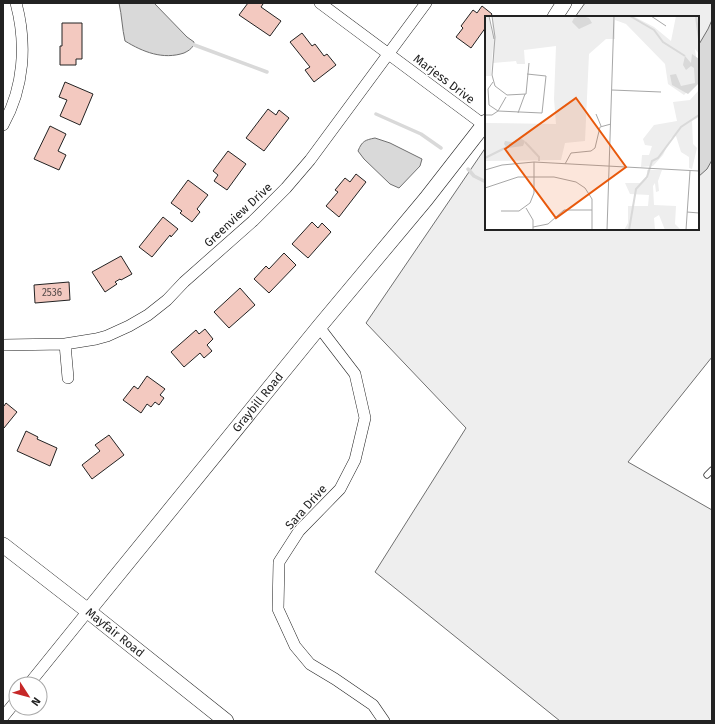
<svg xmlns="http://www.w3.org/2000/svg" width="715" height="724" viewBox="0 0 715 724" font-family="'Fira Sans',sans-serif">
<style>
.green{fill:#eee;stroke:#6f6f6f}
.water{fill:#d9d9d9;stroke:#6f6f6f}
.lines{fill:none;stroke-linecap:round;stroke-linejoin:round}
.stream{stroke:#d9d9d9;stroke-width:3.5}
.building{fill:#f3c9c0;stroke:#222}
.lane-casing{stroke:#222;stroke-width:7}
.street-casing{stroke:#222;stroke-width:12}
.secondary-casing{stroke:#222;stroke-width:16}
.lane{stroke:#fff;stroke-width:5.5}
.street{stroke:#fff;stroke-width:11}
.secondary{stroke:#fff;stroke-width:15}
.labels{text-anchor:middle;stroke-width:3;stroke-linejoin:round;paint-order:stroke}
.number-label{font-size:10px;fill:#564c4a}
.street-label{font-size:12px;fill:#222;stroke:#fff}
.inset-river{fill:none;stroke:#d9d9d9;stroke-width:2}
.inset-road{fill:none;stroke:#a7a7a7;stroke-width:1}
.view{fill:#e8590c;fill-opacity:0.15;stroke:#e8590c;stroke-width:2}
.inset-edge{fill:none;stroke:#222;stroke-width:2}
</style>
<rect width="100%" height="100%" fill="#fff"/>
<path class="green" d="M585,3h127v354l-84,105 84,48v211h-152l-185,-149 91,-144 -100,-105 120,-176v82h212v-212h-123z"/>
<path class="water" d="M119,3h35l33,34 7,5c-1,6 -4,8 -10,11 -21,7 -41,-1 -59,-12 -3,-13 -3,-25 -6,-38z
M712,20v140l-5,9 -9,8v-131l10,-17z
M375,138l15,5 32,16 -2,7 -21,22 -9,-4 -26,-25 -6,-8c4,-10 7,-11 17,-13z"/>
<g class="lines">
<path class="stream" d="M189,43l78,29
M376,114l45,20 20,14
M468,169l6,7 12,6"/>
</g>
<path class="building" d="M248,3h13l2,1 -2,3 20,14 -11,15 -31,-21z
M482,6l10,8 -2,3h-4v10l-15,21 -15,-11 7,-9 -2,-2 12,-16 4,3z
M62,23h20v36h-6v6h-16v-19h2z
M302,33l10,13 3,-2 9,12 3,-2 9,11 -22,17 -9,-12 5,-3 -20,-25z
M65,82l28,12 -13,31 -20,-9 7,-16 -8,-3z
M268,109l8,6 3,-5 10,8 -25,33 -18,-13z
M50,126l16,8 -8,17 8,4 -7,15 -25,-11z
M228,151l18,13 -19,26 -13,-9 4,-6 -5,-4z
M356,174l10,8 -27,35 -13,-11 12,-14 -3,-2 10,-12 5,4z
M188,180l20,15 -11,14 3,3 -8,10 -12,-9 2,-2 -11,-8z
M163,217l15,12 -7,8 -1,-2 -18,22 -13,-10z
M312,222l6,6 4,-5 9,9 -23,26 -16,-14z
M284,253l12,12 -27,28 -15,-14 12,-13 3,3z
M121,256l11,18 -11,6 -1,-1 -5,3 2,2 -12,8 -13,-20z
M69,282l1,18 -35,3 -1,-18z
M240,288l15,17 -26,23 -15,-16z
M205,329l8,10 -6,6 5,6 -8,7 -4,-5 -16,14 -13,-15 25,-22 3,4z
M147,376l18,13 -5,6 4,3 -5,7 -4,-3 -4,5 -4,-3 -6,9 -18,-13 11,-14 4,3z
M6,403l11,9 -13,16h-1v-23l1,1z
M26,431l12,6 -1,2 20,9 -7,18 -33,-15z
M109,435l15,20 -32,24 -10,-14 18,-14 -5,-6z"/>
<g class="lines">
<defs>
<path id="lane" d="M707,475l5,-5"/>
<path id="street" d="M320,3l164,122
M3,125c21,-37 24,-81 13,-122
M319,327l36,47 10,44 -10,42 -15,29 -41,42 -20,31 -1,47 17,37 15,18 25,15 38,26 11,16
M65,344l3,34
M3,345l62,-1 31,-5 11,-3 22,-10 19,-11 19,-15 17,-18 69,-61 33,-33 24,-28 116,-157
M29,684l59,-73
M3,717l13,-16"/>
<g id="secondary">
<path d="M555,17l9,-14"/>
<path id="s1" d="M3,545l85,66 138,110"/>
<path id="s2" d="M88,611l231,-284 107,-128 60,-77"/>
</g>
</defs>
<use href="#lane" class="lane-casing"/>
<use href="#street" class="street-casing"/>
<use href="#secondary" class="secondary-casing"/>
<use href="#lane" class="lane"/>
<use href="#street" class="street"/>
<use href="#secondary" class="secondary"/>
</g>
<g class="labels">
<g class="number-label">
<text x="52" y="296">2536</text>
</g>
<g class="street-label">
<text transform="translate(444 79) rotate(37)" y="4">Marjess Drive</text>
<text transform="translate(238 215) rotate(-43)" y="4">Greenview Drive</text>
<text dy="4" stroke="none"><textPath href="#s2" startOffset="269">Graybill Road</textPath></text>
<text transform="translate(306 507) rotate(-48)" y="4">Sara Drive</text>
<text dy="4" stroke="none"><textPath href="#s1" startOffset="142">Mayfair Road</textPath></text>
</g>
</g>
<g transform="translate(485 16)">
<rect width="214" height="214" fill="#fff"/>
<path d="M0,0h4l4,25 -2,35h-6zM7,0h141l21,11 17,14 5,-25h23v38l-4,-5 4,30 -15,16 -16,-11 -3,-20 -39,-40 -11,-4v19h-9l-17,15 -4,87 -20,2 -4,17 -76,1v-38l71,1 -2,-25 2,-53 -32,4 1,14h-8l-1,-3 -23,2zM214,74v27l-7,4 1,23 4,4 -5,21 -3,-1v-11l-8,-5 -5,-16 -5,2 -8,17 -10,11 -12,1 1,-12h7l3,-9 -7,-1 -2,-6 11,-14 23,-4 -4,-19 17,-2zM162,154h15l-4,11 1,10 -3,1 -1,-9 -2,3 1,19 22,1 -1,18 6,6h-16l-6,-15 -5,3 1,12h-31l4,-7v-17h20l1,-11 -19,-1 -5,-11h15l8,-5z" fill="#eee"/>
<path d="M97,0l7,2 3,5 -13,6 -7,-7 2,-4zM207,38l7,5v24l-11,11 -16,-9 -2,-10 6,-1 5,12 14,-3 -1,-15 -3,-2 -5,4 -3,-5 2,-9 6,7zM35,122l5,3 -2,5 -16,2 -3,-4 1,-3 8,1z" fill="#d9d9d9"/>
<path class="inset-river" d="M145,0l24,14 9,12 22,14M211,0l3,23M40,126l14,15v4M0,142l22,-11M144,214l7,-41 11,-12 5,-16 6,-3 23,-31 18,-12"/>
<path class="inset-road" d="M4,0l5,23M7,0l3,21 -3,38 3,11 12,9 19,-1 3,-31M166,0l15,10M8,66l-5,7 1,16 9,6 8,-14M127,74l49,2M33,97l7,-19M111,98l5,12M0,99h7l6,-4 44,2 4,-37 -19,-2M80,148l6,-11 20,-2 4,-3 5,-21 11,-3M0,154l17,-5 32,-3 165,9M0,172l33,-11h36l22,5 9,6 7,11v31M41,192l7,12v10M16,195h18l11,-8 4,-10v-31M202,196l12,1M48,211l15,-3 16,-14h28M122,214l7,-214M201,214l4,-59"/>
<path class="view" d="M91,82l50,69 -70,51 -51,-69z"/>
<rect width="214" height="214" class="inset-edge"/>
</g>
<rect width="715" height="724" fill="none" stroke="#222222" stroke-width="8"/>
<g transform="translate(28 696) rotate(126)"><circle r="19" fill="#ffffff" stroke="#a7a7a7"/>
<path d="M0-3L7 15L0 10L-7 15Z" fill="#c62828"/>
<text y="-6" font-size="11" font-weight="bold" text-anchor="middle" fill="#222222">N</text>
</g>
</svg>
